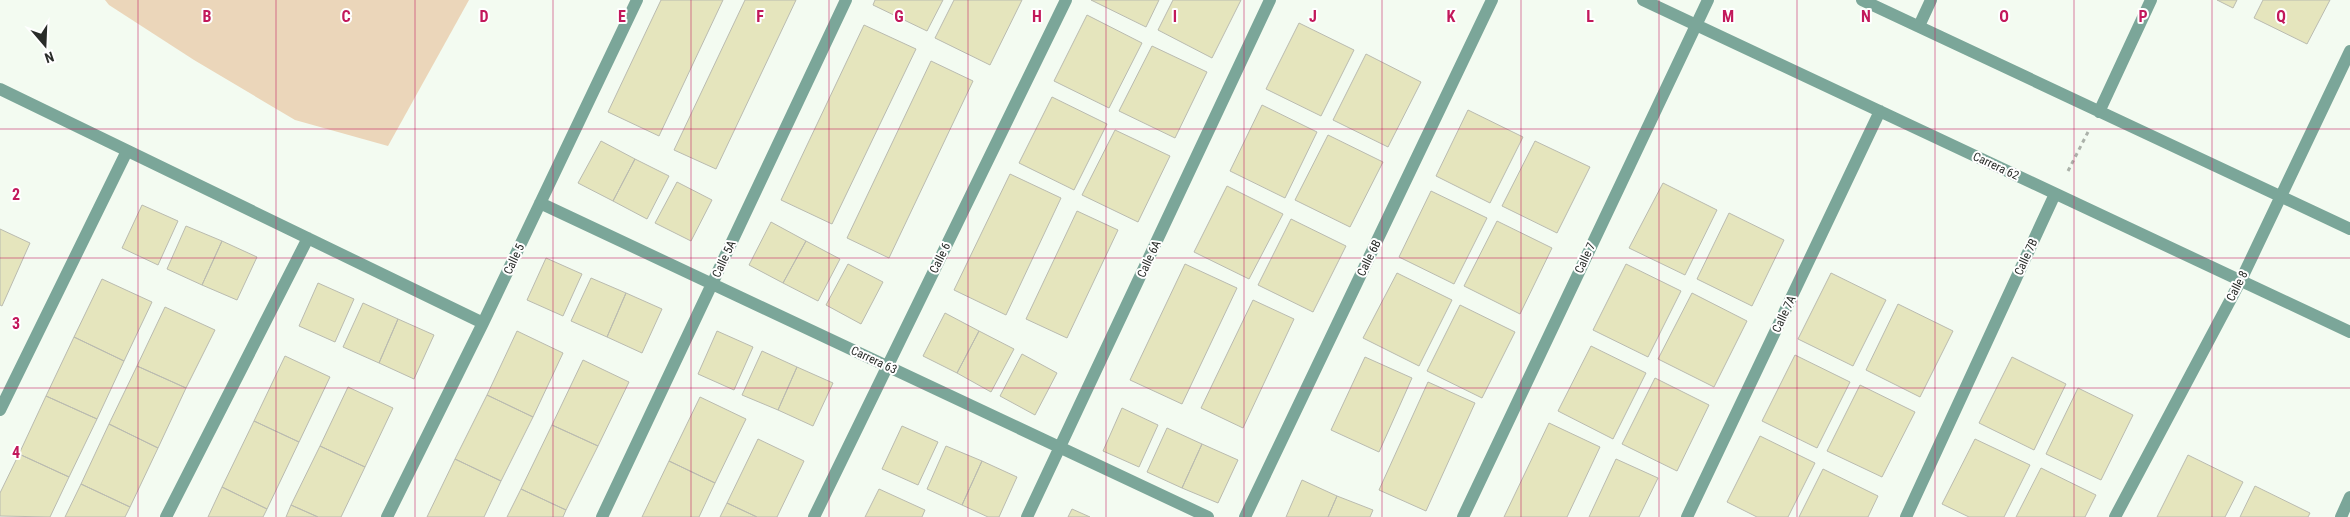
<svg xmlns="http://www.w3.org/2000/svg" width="2350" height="517" viewBox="0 0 2350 517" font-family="'Roboto Condensed',sans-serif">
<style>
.green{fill:#ebd6ba}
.building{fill:#e5e5bd;stroke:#babbb0}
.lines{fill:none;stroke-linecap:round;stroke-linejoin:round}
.path{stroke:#abb1a9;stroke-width:3;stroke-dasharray:4 4;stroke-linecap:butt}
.street{stroke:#7ba699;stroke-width:12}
.grid{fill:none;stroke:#c2185b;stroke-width:1;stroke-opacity:0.55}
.labels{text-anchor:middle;stroke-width:4;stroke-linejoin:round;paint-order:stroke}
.street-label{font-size:12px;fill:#292c29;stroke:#fff}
.grid-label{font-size:16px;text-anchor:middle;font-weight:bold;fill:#c2185b;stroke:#fff;stroke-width:4;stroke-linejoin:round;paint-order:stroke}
</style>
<rect width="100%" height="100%" fill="#f3fbf1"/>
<path class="green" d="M105,0h364l-81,146 -93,-26 -101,-60 -85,-55z"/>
<path class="building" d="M661,0h62l-64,136 -51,-24z
M745,0h51l-80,169 -42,-19z
M875,0h68l-16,31 -54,-26z
M954,0h68l-32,65 -55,-27z
M1091,0h68l-13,27z
M1173,0h68l-29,58 -54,-28z
M2217,0h20l-4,8z
M2263,0h67l-23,44 -53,-26z
M1087,15l55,28 -33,65 -55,-27z
M1299,23l55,27 -33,66 -55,-27z
M864,25l52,24 -84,175 -51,-24z
M1152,46l55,26 -32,66 -56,-27z
M1366,54l55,28 -33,65 -55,-27z
M931,61l42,20 -84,177 -42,-20z
M1052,97l55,27 -33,66 -55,-27z
M1262,105l55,27 -32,66 -55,-27z
M1468,110l55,27 -33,66 -54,-27z
M1115,130l55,26 -32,66 -56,-27z
M1328,135l55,27 -33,65 -55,-27z
M601,141l34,18 -22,42 -35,-18z
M1535,141l55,26 -33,66 -55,-27z
M635,159l34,17 -22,43 -34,-18z
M1010,174l51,24 -55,117 -52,-25z
M677,182l35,18 -21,41 -36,-18z
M1663,183l54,27 -32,65 -56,-27z
M1227,186l56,28 -34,65 -55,-27z
M1431,191l56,27 -33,66 -55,-27z
M142,205l36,16 -20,44 -36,-17z
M1077,211l41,19 -51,108 -41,-19z
M1729,213l55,27 -32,66 -55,-27z
M1291,219l55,27 -33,66 -55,-27z
M1497,221l55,27 -32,66 -56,-28z
M771,222l35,19 -23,42 -34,-18z
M186,226l36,15 -20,44 -35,-16z
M0,229l30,14 -28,63 -2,-1z
M222,241l35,16 -20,43 -35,-15z
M806,241l34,18 -22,42 -35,-18z
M546,258l36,16 -19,42 -36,-16z
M848,264l35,18 -22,42 -35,-19z
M1185,264l52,24 -55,116 -52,-24z
M1626,264l55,27 -33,66 -55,-27z
M1397,273l55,27 -33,66 -56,-28z
M1831,273l55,27 -33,66 -55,-27z
M591,278l35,15 -19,44 -36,-16z
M102,279l50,23 -28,59 -50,-24z
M318,283l36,16 -19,43 -36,-16z
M626,293l36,16 -20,44 -35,-16z
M1692,293l55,28 -33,66 -56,-28z
M1253,300l41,19 -51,109 -42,-20z
M363,303l35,16 -19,44 -36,-16z
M1898,304l55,27 -33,66 -54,-27z
M1460,305l55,27 -33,66 -55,-27z
M165,307l50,23 -29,58 -49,-22z
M945,313l34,18 -22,42 -34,-17z
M398,319l36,16 -20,44 -35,-16z
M517,331l46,22 -30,64 -46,-22z
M717,331l36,16 -19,43 -36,-16z
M979,331l35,18 -23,43 -34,-19z
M74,337l50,24 -27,58 -51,-23z
M1591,346l55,27 -33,66 -55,-28z
M762,351l35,16 -19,43 -36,-15z
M1022,354l35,19 -22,42 -35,-19z
M1795,355l55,27 -33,66 -55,-27z
M285,356l45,21 -31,65 -45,-21z
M1365,357l47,21 -33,74 -48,-22z
M2012,357l54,27 -32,66 -55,-27z
M583,360l46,22 -31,64 -46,-21z
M137,366l49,22 -28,60 -49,-24z
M797,367l36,16 -20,43 -35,-16z
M1655,378l54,27 -32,66 -55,-27z
M1428,382l47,21 -49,108 -47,-21z
M1860,385l55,27 -33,65 -55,-26z
M348,387l45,21 -28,59 -45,-21z
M2078,388l55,27 -32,65 -55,-26z
M487,395l46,22 -32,64 -46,-22z
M46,396l51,23 -28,58 -50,-23z
M700,397l46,22 -31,64 -46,-22z
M1122,408l36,17 -19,42 -36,-16z
M254,421l45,21 -32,67 -45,-22z
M1549,423l51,24 -33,70h-63z
M109,424l49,24 -28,59 -49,-23z
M552,425l46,21 -32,64 -45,-21z
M902,426l36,16 -20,43 -36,-16z
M1167,428l35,16 -20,44 -35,-16z
M1760,436l55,27 -27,54h-31l-30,-15z
M758,439l46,22 -27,56h-20l-30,-14z
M1975,439l55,26 -26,52h-35l-27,-13z
M1202,444l36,16 -20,43 -36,-15z
M320,446l45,21 -24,50h-23l-27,-12z
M946,446l36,15 -20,44 -35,-16z
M19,454l50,23 -19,40 -50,-1v-23z
M2188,455l55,27 -18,35h-68z
M455,459l46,22 -17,36h-57z
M1616,459l42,19 -19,39h-50z
M669,461l46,22 -16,34h-57z
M982,461l35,16 -18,40h-11l-26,-12z
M2041,468l55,27 -11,22h-69z
M1823,469l55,27 -10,21h-69z
M1302,480l35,16 -9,21h-42z
M81,484l49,23 -5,10h-60z
M2255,486l55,27 -2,4h-68z
M222,487l45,22 -4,8h-55z
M521,489l45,21 -3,7h-56z
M879,489l46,21 -3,7h-57z
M1337,496l36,14 -3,7h-42z
M727,503l30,14h-37z
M291,505l27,12h-32z
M1072,509l18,8h-22z"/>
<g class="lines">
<path class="path" d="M2068,171l20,-39"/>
<path class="street" d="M1643,0l707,332
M1862,0l488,229
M1919,26l12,-26
M0,89l483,234
M2099,112l52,-112
M540,203l668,314
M0,410l127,-259
M166,517l142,-279
M387,517l96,-194 154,-323
M602,517l244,-517
M814,517l252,-517
M1027,517l243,-517
M1245,517l247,-517
M1463,517l245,-517
M1687,517l193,-406
M1906,517l149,-323
M2115,517l126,-237 109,-229
M2341,517l9,-20"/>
</g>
<path class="grid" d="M138,0v517M276,0v517M415,0v517M553,0v517M691,0v517M829,0v517M968,0v517M1106,0v517M1244,0v517M1382,0v517M1521,0v517M1659,0v517M1797,0v517M1935,0v517M2074,0v517M2212,0v517M0,129h2350M0,258h2350M0,388h2350"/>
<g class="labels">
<g class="street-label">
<text transform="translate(1996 166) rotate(25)" y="4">Carrera 62</text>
<text transform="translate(2026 257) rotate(-65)" y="4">Calle 7B</text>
<text transform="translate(940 258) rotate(-64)" y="4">Calle 6</text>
<text transform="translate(1369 258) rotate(-64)" y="4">Calle 6B</text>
<text transform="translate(1585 258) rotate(-65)" y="4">Calle 7</text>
<text transform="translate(514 259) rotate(-65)" y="4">Calle 5</text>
<text transform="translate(724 259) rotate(-65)" y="4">Calle 5A</text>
<text transform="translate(1149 259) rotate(-65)" y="4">Calle 6A</text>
<text transform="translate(2237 286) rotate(-63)" y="4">Calle 8</text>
<text transform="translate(1784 314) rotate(-65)" y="4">Calle 7A</text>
<text transform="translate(874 360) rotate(25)" y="4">Carrera 63</text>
</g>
</g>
<g class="grid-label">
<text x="207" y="22">B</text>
<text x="346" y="22">C</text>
<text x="484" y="22">D</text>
<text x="622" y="22">E</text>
<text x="760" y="22">F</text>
<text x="899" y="22">G</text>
<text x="1037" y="22">H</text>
<text x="1175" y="22">I</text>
<text x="1313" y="22">J</text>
<text x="1451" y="22">K</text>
<text x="1590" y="22">L</text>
<text x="1728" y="22">M</text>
<text x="1866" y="22">N</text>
<text x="2004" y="22">O</text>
<text x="2143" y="22">P</text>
<text x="2281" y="22">Q</text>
<text x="16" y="200">2</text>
<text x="16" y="329">3</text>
<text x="16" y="458">4</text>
</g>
<g transform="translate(45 45) rotate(161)" stroke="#ffffff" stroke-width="4" paint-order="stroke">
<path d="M0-4L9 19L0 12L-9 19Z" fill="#292c29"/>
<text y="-8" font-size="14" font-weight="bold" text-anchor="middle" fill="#292c29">N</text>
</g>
</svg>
